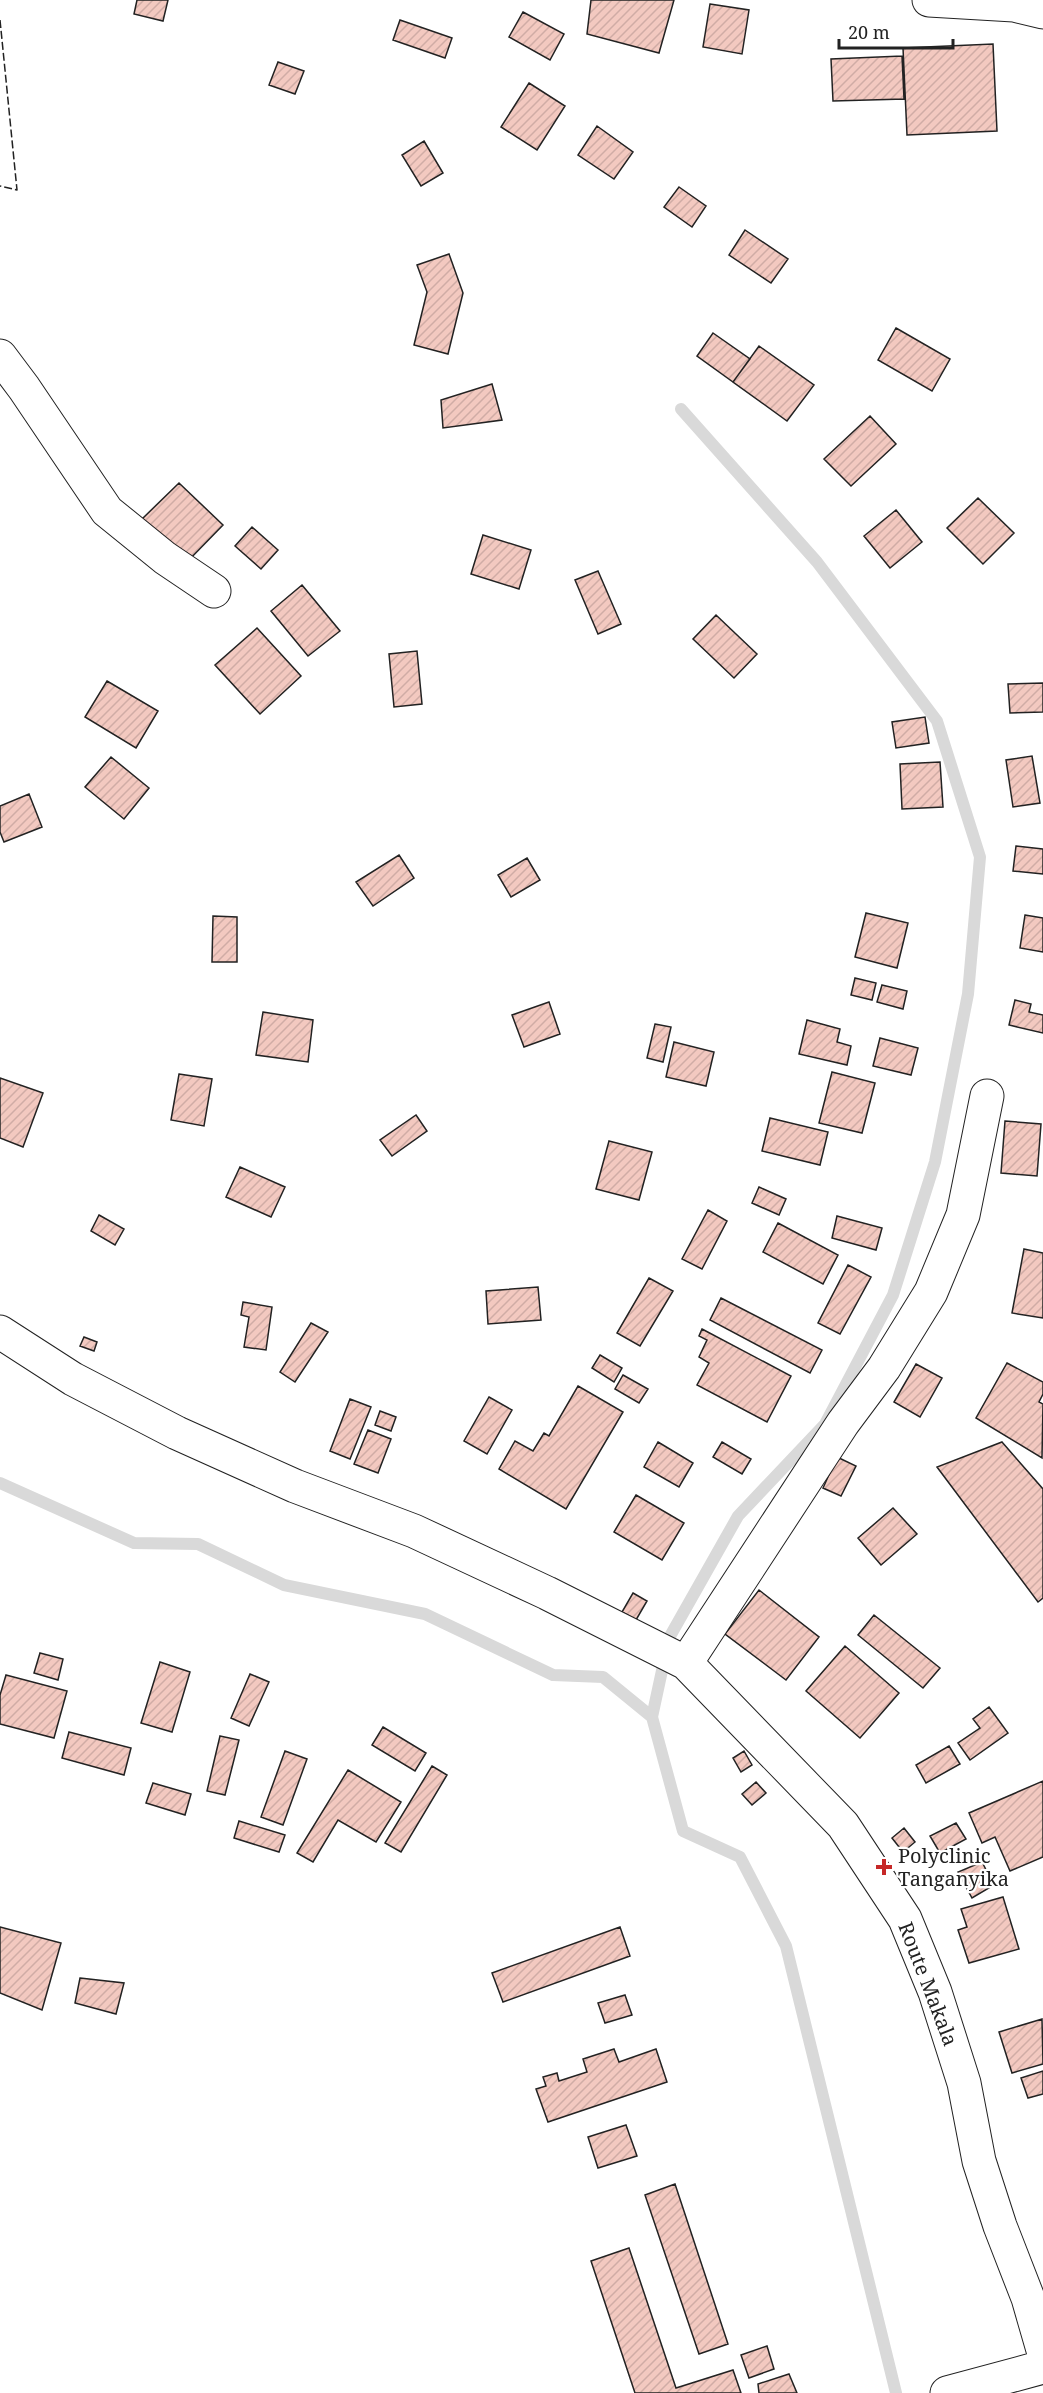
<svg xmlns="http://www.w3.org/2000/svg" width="1043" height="2393" viewBox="0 0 1043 2393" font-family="'Noto Serif',serif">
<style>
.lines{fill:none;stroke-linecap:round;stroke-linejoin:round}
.stream{stroke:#d9d9d9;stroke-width:12}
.building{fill:url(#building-hatch);stroke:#222;stroke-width:1.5}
.minor-casing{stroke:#222;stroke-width:35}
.minor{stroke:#fff;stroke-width:33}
.fence{stroke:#222;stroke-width:1.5;stroke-dasharray:8 3;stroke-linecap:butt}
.poi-dot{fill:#c62828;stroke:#fff;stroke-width:2}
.labels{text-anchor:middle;stroke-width:4.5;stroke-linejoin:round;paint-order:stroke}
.poi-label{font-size:20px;fill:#222;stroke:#fff;text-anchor:start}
.street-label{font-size:20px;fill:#222;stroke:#fff}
</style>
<defs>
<pattern id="building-hatch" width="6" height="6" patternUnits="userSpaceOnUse" patternTransform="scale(1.5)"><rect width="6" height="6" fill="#f3c9c0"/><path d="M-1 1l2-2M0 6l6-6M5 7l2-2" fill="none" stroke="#d0aca5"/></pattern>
</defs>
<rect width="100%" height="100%" fill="#fff"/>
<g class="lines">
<path class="stream" d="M0,1483l134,60 64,1 86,41 141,29 128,61 50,2 49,40 31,114 57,26 46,89 110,447
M652,1717l17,-79 69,-122 87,-92 68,-129 42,-133 33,-168 12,-137 -43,-136 -120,-159 -136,-153"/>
</g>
<path class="building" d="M137,0h31l-5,21 -29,-7z
M591,0h83l-15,53 -72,-19z
M710,4l39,6 -7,44 -39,-7z
M523,12l41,22 -14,26 -41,-23z
M400,20l52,18 -7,20 -52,-18z
M993,44l4,87 -90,4 -4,-87z
M902,56l2,43 -71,2 -2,-42z
M278,62l26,9 -9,23 -26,-9z
M529,83l36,23 -28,44 -36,-23z
M597,126l36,26 -19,27 -36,-24z
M424,141l19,32 -22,13 -19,-31z
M679,187l27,19 -14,21 -28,-20z
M745,230l43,29 -17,24 -42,-28z
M449,254l14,39 -15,61 -34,-9 13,-53 -10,-27z
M896,328l54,31 -18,32 -54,-31z
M713,333l37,26 -17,23 -36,-26z
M759,346l55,39 -27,36 -54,-39z
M492,384l10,36 -59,8 -2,-28z
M870,416l26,28 -45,42 -27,-27z
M179,483l44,42 -37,38 -44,-44z
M978,498l36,35 -31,31 -36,-36z
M896,510l26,32 -32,26 -26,-32z
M252,527l26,23 -17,19 -26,-23z
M483,535l48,15 -12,39 -48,-15z
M598,571l23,53 -23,10 -23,-54z
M302,585l38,46 -32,25 -37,-45z
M716,615l41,39 -23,24 -41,-39z
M257,628l44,48 -41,38 -45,-49z
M417,651l5,53 -28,3 -5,-53z
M107,681l51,30 -22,37 -51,-31z
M1043,683v29l-33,1 -2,-29z
M925,717l4,26 -33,5 -4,-26z
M1032,756l8,47 -27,4 -7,-47z
M111,757l38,31 -25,31 -39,-32z
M940,762l3,45 -41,2 -2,-45z
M29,794l13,33 -38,15 -4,-10v-26z
M1016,846l27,3v25l-30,-3z
M399,855l15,23 -41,28 -17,-24z
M527,858l13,22 -29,17 -13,-22z
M866,913l42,10 -11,45 -42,-11z
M1025,915l18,3v34l-23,-4z
M213,916l24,1v45h-25z
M855,978l21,5 -4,17 -21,-5z
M882,985l25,6 -4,18 -26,-7z
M1015,1000l16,4 -2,8 14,3v18l-34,-8z
M549,1002l11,32 -36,13 -12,-32z
M263,1012l50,8 -5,42 -52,-7z
M807,1020l33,9 -3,13 14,4 -4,19 -48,-11z
M655,1024l16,3 -8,35 -16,-4z
M880,1038l38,10 -7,27 -38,-9z
M674,1042l40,10 -8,34 -40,-9z
M832,1072l43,11 -13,50 -43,-10z
M179,1074l33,5 -8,47 -33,-6z
M0,1078l43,15 -20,54 -23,-9z
M416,1115l11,16 -35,25 -12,-16z
M770,1118l58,14 -8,33 -58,-14z
M1005,1121l36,3 -4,52 -36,-3z
M609,1141l43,11 -13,48 -43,-11z
M240,1167l45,20 -14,30 -45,-20z
M759,1187l27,12 -7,16 -27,-12z
M708,1210l19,11 -25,48 -20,-10z
M99,1215l25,14 -9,16 -24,-14z
M837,1216l45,12 -6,22 -44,-12z
M778,1223l60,32 -15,29 -60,-32z
M1024,1249l19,4v65l-31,-5z
M848,1265l23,12 -31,57 -22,-11z
M649,1278l24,13 -33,55 -23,-13z
M538,1287l3,33 -53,4 -2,-33z
M721,1298l101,52 -12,23 -100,-53z
M243,1302l29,5 -6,43 -22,-3 5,-30 -8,-2z
M311,1323l17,9 -33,50 -15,-10z
M702,1329l89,47 -24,46 -70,-37 12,-22 -10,-6 8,-17 -8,-4z
M84,1337l13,5 -3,9 -14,-5z
M600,1355l22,13 -8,14 -22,-14z
M1007,1363l36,19v12l-4,8 4,2 -1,54 -66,-40z
M916,1364l26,14 -22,39 -26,-15z
M623,1375l25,14 -9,14 -24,-14z
M578,1386l45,26 -57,97 -67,-40 16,-28 18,10 11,-18 5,3z
M489,1397l23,13 -25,44 -23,-13z
M350,1399l21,8 -21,52 -20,-8z
M380,1411l16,6 -5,14 -16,-6z
M368,1430l23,9 -13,34 -24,-9z
M658,1442l35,21 -14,24 -35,-20z
M722,1442l29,17 -9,15 -29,-17z
M1002,1442l41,47v109l-5,4 -101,-135z
M837,1457l19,9 -15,30 -18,-8z
M636,1495l48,28 -22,37 -48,-28z
M893,1508l24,26 -36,31 -23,-27z
M759,1590l60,47 -33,43 -61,-46z
M633,1593l14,8 -11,19 -14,-8z
M874,1615l66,53 -17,20 -65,-53z
M845,1646l54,47 -39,45 -54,-47z
M40,1653l23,6 -5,21 -24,-7z
M160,1662l30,10 -18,60 -31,-9z
M250,1674l19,8 -20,44 -18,-8z
M6,1675l61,16 -13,47 -54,-14v-29z
M989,1707l19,26 -38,27 -12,-17 22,-15 -7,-9z
M383,1727l43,26 -11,18 -43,-26z
M69,1732l62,16 -7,27 -62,-17z
M220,1736l19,4 -14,55 -18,-4z
M949,1746l11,18 -34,19 -10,-18z
M285,1751l22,8 -24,66 -22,-8z
M744,1751l8,14 -11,7 -8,-14z
M432,1766l15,9 -46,77 -16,-9z
M348,1770l53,32 -25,40 -38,-22 -25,42 -16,-9z
M1043,1781v76l-33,14 -15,-34 -13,6 -13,-30z
M756,1782l10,11 -14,12 -10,-11z
M153,1783l38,11 -6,21 -39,-12z
M239,1821l46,14 -6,17 -45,-14z
M956,1823l10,16 -26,14 -10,-17z
M904,1828l11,14 -12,10 -11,-14z
M982,1862l12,23 -22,13 -14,-26z
M1003,1897l16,52 -50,14 -11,-33 9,-3 -6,-18z
M0,1927l61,16 -19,67 -42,-17z
M620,1927l10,29 -127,46 -11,-29z
M80,1978l44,5 -8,31 -41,-11z
M625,1995l7,20 -27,8 -7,-20z
M1042,2019l1,45 -31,9 -13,-41z
M614,2049l5,13 37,-13 11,33 -119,40 -12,-33 10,-3 -3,-9 14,-4 2,8 28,-9 -4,-13z
M1043,2071v23l-15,4 -7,-20z
M626,2125l11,31 -39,12 -10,-31z
M675,2184l53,160 -29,10 -54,-159z
M629,2248l47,140 57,-18 8,23h-106l-44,-132z
M767,2346l7,23 -25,9 -8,-23z
M789,2374l8,19h-38l-1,-9z"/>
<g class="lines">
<defs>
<path id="minor" d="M929,0l85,5 29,7
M0,356l24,32 83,123 58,47 49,33
M0,1332l73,47 104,54 118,53 119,45 133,62 139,70 157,162 62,94 30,73 29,91 15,78 21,65 28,72 15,52
M686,1663l157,-240 41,-55 47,-76 32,-77 24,-119
M947,2393l96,-26"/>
</defs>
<use href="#minor" class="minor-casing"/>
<use href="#minor" class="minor"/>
<path class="fence" d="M0,20l17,170 -17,-4"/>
</g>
<path class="poi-dot" d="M881 1858h6v6h6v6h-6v6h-6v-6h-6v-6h6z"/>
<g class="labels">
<g class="poi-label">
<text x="898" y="1863">Polyclinic<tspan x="898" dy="23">Tanganyika</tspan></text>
</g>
<g class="street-label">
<text transform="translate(928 1984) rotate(69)" y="7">Route Makala</text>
</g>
</g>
<path d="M839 39v9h114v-9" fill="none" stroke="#222222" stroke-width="3"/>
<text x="848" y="39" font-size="18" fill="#222222" stroke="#ffffff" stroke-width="4.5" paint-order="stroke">20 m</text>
</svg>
